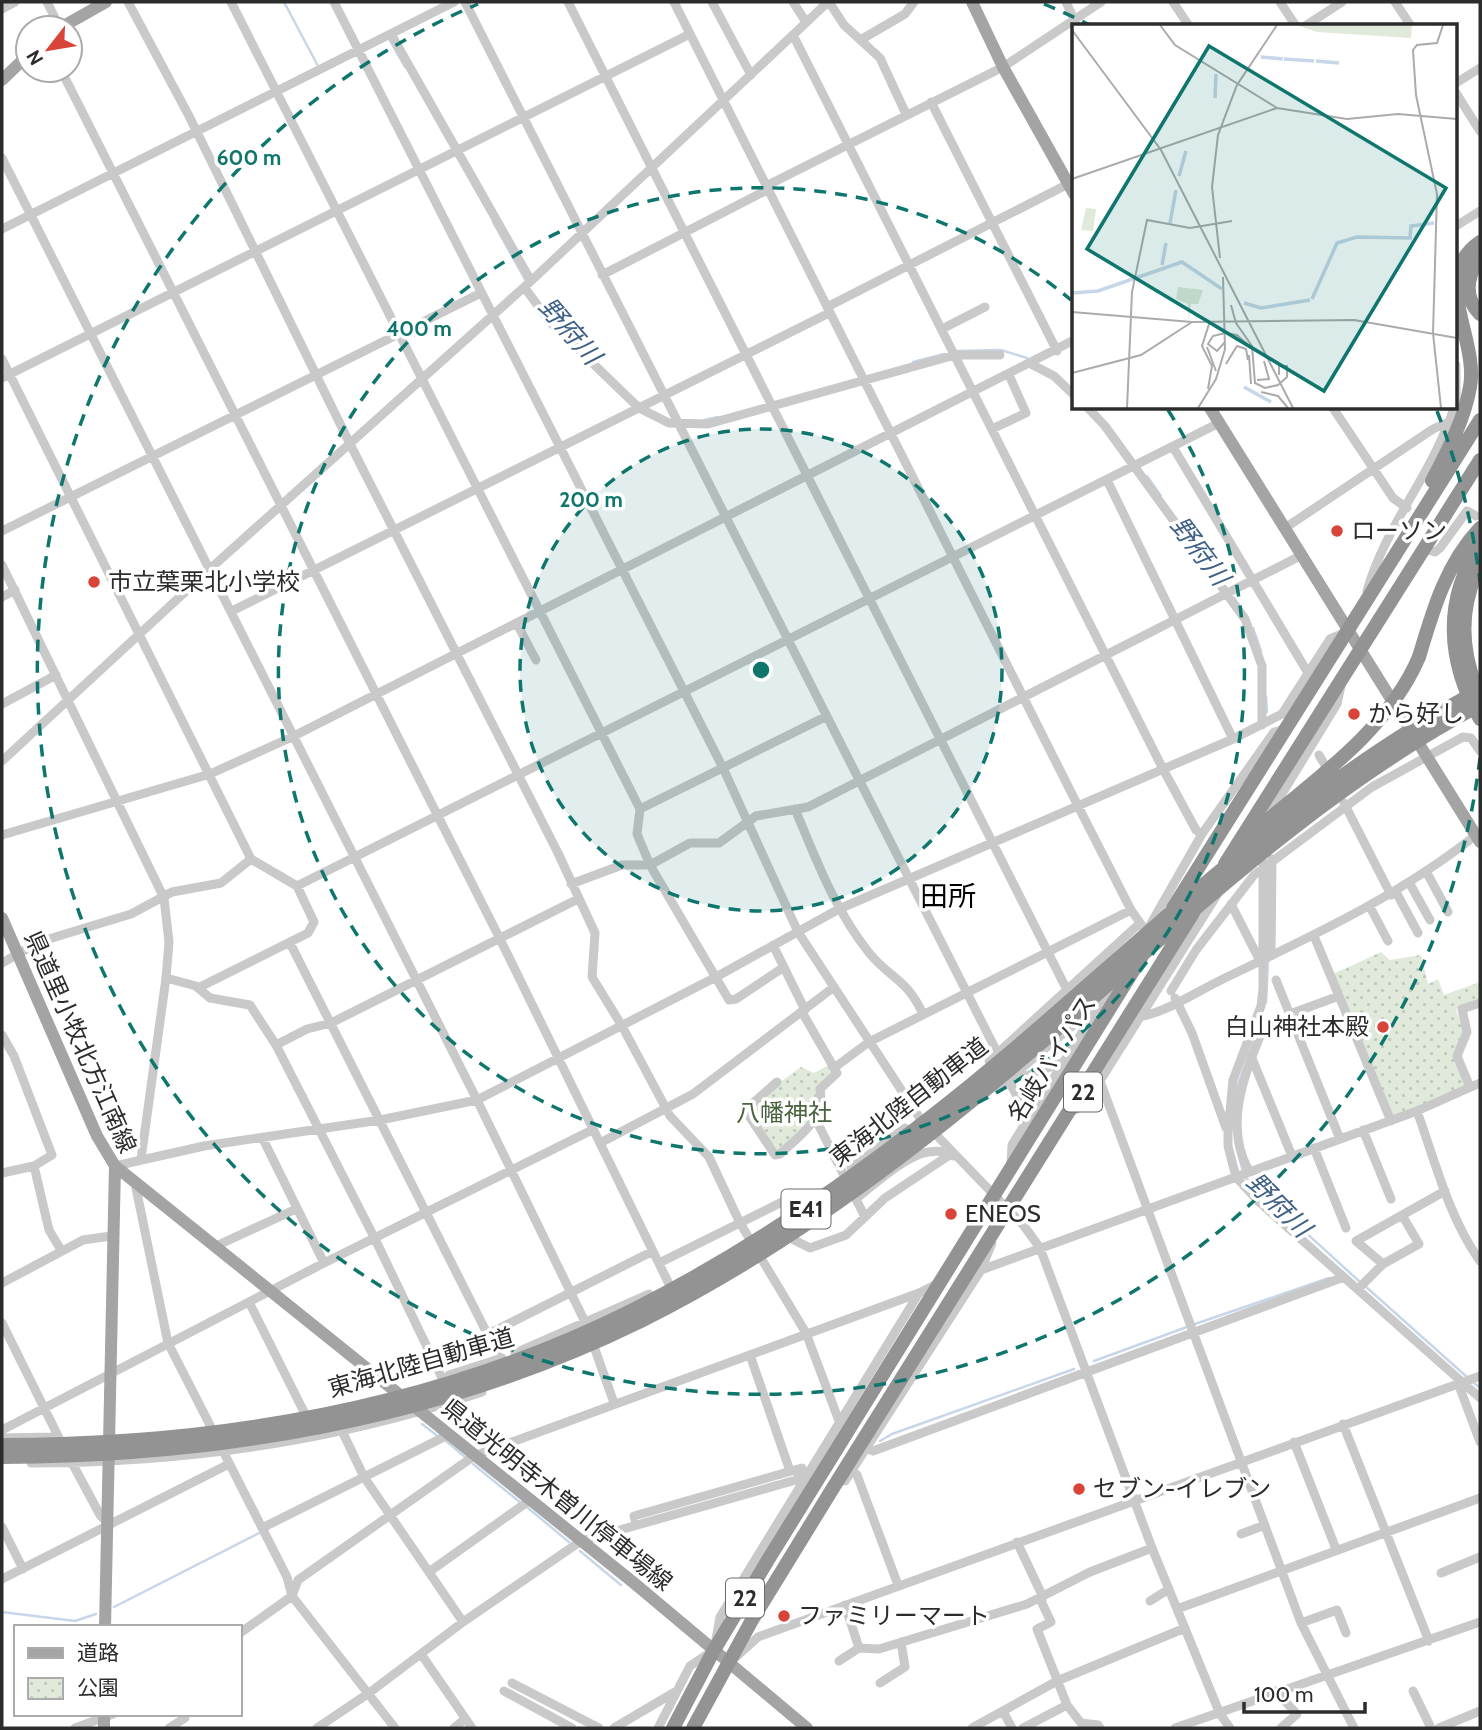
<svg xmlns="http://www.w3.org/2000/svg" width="1482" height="1730" viewBox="0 0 1482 1730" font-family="Cabin,'Noto Sans JP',sans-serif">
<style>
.park{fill:url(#park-dots)}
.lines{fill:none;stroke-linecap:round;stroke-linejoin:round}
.stream{stroke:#c7d6e8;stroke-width:2.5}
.minor{stroke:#c9c9c9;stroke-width:9}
.major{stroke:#a4a4a4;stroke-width:12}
.highway{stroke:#939393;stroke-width:14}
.highway-bridge{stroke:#939393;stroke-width:14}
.ring{fill:none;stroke:#0f766e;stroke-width:3.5;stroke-dasharray:12 9}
.poi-dot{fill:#d84438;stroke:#fff;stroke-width:2.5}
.labels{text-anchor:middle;stroke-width:7;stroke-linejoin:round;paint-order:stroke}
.shield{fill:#fff;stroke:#6b6b6b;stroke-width:2}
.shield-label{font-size:23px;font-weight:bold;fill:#2c2c2c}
.poi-label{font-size:24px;fill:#2c2c2c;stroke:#fff;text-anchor:start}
.street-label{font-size:24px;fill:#2c2c2c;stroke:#fff}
.park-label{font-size:24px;fill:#49643d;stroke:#fff}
.water-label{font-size:26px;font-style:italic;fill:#406187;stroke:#fff}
.quarter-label{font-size:28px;fill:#000;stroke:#fff}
.inset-river{fill:none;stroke:#c7d6e8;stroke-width:3.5}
.inset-road{fill:none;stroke:#ababab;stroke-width:2}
.view{fill:#0f766e;fill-opacity:0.15;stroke:#0f766e;stroke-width:3.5}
.inset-edge{fill:none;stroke:#2c2c2c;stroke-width:3.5}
.centre{fill:#0f766e;stroke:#fff;stroke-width:3.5}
.ring-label{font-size:21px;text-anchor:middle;font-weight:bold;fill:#0f766e;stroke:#fff;stroke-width:7;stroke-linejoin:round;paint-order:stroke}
</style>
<defs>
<pattern id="park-dots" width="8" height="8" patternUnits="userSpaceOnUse" patternTransform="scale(1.75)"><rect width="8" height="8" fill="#e0e9da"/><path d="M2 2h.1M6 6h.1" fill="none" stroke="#c0c8bb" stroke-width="1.8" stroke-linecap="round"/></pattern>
</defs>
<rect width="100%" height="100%" fill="#fff"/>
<path class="park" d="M1381,952l9,8 31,-5 7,29 10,-5 6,16 36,-13v18l-24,9 8,25 -7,17 9,38 -71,30 -64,-144z
M829,1065l8,8 -17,16 -4,31 -36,34 -34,-47 55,-40 13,6z"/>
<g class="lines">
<path class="stream" d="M284,2l34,64
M389,39l16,28
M493,222l34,61
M957,351l44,-1 26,8
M913,362l31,-8
M704,420l14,-3
M1147,476l14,20
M1253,628l8,23
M1266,696l1,16
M1266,1003l2,-42
M1236,1090l26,-73
M1235,1141l8,31
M1246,1178l114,104
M1365,1286l102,91
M1195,1324l134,-46
M1094,1361l93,-34
M1472,1381l8,7
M422,1424l17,13
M445,1440l20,17
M880,1441l12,-7 182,-65
M473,1464l48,39
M528,1508l41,34
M580,1551l41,34
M114,1607l145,-74
M2,1612l73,9 21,-7"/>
<path class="minor" d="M47,2l13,26
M128,2l60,112 162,330 208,409 37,80 -3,44 30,49 48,90 39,41 31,66 66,110 33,88
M231,2l409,807 -3,25 13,31h-28l-51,19
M334,2l389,766 75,164 121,185 105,109 16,22 112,300 68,166 10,14
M465,2l534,1054
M568,2l501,992
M674,2l403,802 54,106 12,17
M712,2l39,73
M793,2l13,20
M829,2l15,23 36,33 26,56
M1066,2l11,24
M1173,2l16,24
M1280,2l16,24
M1395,2l16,24
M2,9l13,-7
M1305,26l37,-24
M391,34l140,247
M793,35l370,734 33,61 6,4
M862,39l43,-25 9,-12
M61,70l439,869 169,345
M1456,83l24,-15
M1456,93l24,38
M931,102l126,249
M2,158l475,942 109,224 28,79
M766,186l237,-119 98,-65
M1456,226l24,-15
M2,229l452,-227
M602,275l165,-85
M524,287l27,36 88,85 30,15 39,1 247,-69h45
M827,307l247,-126
M942,329l43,-22
M2,359l249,500 46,27 17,36 -6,11 -110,55
M1031,364l23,12 20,19
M1456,365v36
M2,378l688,-344
M1088,408l17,18 140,193 17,47v59
M1333,408l60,90 14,10
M992,429l34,-16 -17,-38
M1173,447l135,226
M1107,480l126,259
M1285,528l148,-99 16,-7
M2,531l479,-238
M1424,549l11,3 5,-4 27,-37 9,5
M2,565l162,333 5,44 -3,36 -25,181
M1367,591c18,-65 66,-118 87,-183
M2,597l13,-7
M232,611l597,-298
M517,624l19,36
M2,704l54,-29
M1319,755l10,17
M2,761l209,-193 320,-287 297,-279
M1344,803l47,92
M640,809l185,-92
M795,809c21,50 40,102 75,145 22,26 36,24 53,60
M1272,810l65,-106 4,-18
M2,835l208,-61 82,-37 782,-397
M1263,862v127l-2,17 -28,74 -5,53v13l8,31 22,24 222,197
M1427,873l21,39
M1410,884l20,36
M297,886l922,-463
M1396,892l22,41
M1231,904l29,57
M1370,907l18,34
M1149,927l53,-93 72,-102 12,-3
M1314,936l77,185
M290,943l210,416
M773,945l32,65
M1271,956l1,-97
M2,963l37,-21 92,-28 41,-22 49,-9 30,-24
M784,967l-48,32 -7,1 -79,-135 40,-22h29l37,-27 52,-9 494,-252
M166,978l30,8 14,12 40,7 26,40 99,194 67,139
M1276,980l64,159
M1171,991l25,-41 58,-75 118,-88 91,-50 8,1 9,13
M1175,998l17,35 34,95
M1290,1014l49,-18
M1143,1016c25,-5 59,-27 82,-38 89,-43 174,-82 251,-143
M2,1035l12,21 38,99 -18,11 -32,7
M276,1045l31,-16 24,-6 247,-124
M1251,1056l41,100
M989,1061l150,-137
M1008,1067c16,20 34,0 54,-4
M834,1068l35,-26 262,-132
M1008,1080l21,37
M1100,1081l201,542 53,105
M777,1082l-32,28 30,45 5,-1c19,-18 46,-35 40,-65l17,-16 -35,-61
M1470,1087l-13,-31 10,-24 -5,-23 18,-6
M998,1088l86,-72 6,3
M1417,1111c18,50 32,107 63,150
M1069,1113l15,-8 7,-10 126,-200
M816,1120l49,97
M1363,1130l28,69
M262,1137l62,126
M600,1143l93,-49 141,-107
M1314,1148l32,80
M1011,1164l1,-19 97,-156
M34,1166l15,64 12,20
M115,1166l89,-20 176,-26 97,-20 239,-123 123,-68 394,-170 49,-25 48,-75 14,-6
M851,1168l54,-40
M1249,1171c-26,-46 -4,-98 14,-142
M138,1184l-2,4 32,155 46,90
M857,1198c24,-18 65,-61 96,-42
M794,1240l16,8 36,-13 39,-37 66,-44
M216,1246l80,-37
M659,1263l127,-63 8,9
M1383,1264l-27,-23 89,-50
M981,1270l436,-159 63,-28
M2,1283l81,-43 28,-4
M1358,1289l25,-25 36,-20 -17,-29
M249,1302l55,110
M2,1323l59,119
M515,1353l134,-59
M750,1355l40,116
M415,1371l238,-120
M449,1375l53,-17
M1458,1383l22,59
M1343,1424l86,217
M2,1430l322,-167 268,-133
M342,1431l22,46 99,145
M2,1438l50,-1
M1294,1442l42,107
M867,1448l6,3 471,-174
M222,1449l65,128 5,19 103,132
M71,1461l29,54 7,7
M31,1463c153,0 306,-22 451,-71
M852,1471l5,4 41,110
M845,1481l136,-211 11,-27
M636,1523l-2,-7 168,-48 -5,11
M2,1527l21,42
M262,1528l186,-93
M1241,1534l24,-9
M1017,1542l25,53v8l9,19 -14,7 30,76 14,18 17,2 2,3
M429,1572l101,-72
M1441,1573l39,-16
M2,1579l227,-115
M1150,1601l19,-12
M845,1605l14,43 20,1 148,-45 63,-32 62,-24
M1177,1609l303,-111
M1301,1623l36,-13 9,23
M240,1633l52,-37 6,-16 176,-124 445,-163
M421,1654l51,74
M736,1657l22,-20 722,-261
M839,1661l20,-13
M512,1683l87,45
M880,1683l25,-16 -4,-25
M504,1691l68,37
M1275,1691l22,23 -16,14
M1413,1691l18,37
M1003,1711l9,17
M75,1728l38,-14
M169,1728l16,-10
M317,1728l52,-35 94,-71 118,-81 222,-63
M454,1728l11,-9
M614,1728l61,-36
M658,1728l32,-62 24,-16 6,-33 199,-324 18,-9
M972,1728l85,-47 128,-53
M1023,1728l44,-23
M1175,1728l305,-106
M1439,1728l41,-17"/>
<path class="major" d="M972,2l31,65 71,127
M60,28l46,-26
M2,80l26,-25
M1210,408l270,434
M2,918l95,218 18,30 519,417 173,145
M105,1627l10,-461
M104,1714v14"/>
<path class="highway" d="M1480,259c-14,17 -16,39 0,55
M1432,481c15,-29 32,-60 38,-94 9,-48 -41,-110 10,-145
M1480,545c-37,55 -33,117 0,174
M1480,565c-22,44 -20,87 0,131
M1419,657c14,-47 27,-93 61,-129
M1225,864l255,-404
M1173,908l307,-488
M673,1728l41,-78 57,-95 370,-597
M693,1728l59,-108 81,-132 360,-575"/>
<path class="highway-bridge" d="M1252,833c61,-52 135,-101 167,-176
M2,1445c216,0 435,-37 631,-135 140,-71 267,-164 387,-266 147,-126 288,-263 460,-354
M2,1457c221,-1 439,-38 639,-136 138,-69 262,-161 380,-261 148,-125 287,-264 459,-355"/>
</g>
<circle cx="761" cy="670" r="241" fill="#0f766e" fill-opacity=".12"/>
<g class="ring">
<circle cx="761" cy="670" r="241"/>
<path d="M1168 410A483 483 0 1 1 1071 300"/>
<path d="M1480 758A724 724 0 1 1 478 4M1044 4A724 724 0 0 1 1090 25M1437 411A724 724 0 0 1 1480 582"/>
</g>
<g class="poi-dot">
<circle cx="1337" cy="531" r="7"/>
<circle cx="94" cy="582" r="7"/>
<circle cx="1354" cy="714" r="7"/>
<circle cx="1383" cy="1027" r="7"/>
<circle cx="951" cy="1214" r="7"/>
<circle cx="1079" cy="1489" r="7"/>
<circle cx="784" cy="1616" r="7"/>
</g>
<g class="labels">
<g class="shield">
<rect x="1064" y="1072.5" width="38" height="39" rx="5"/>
<rect x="781.5" y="1189.5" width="49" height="39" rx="5"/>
<rect x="726" y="1578.5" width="38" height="39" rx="5"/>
</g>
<g class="shield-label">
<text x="1083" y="1100">22</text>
<text x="806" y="1217">E41</text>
<text x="745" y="1606">22</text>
</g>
<g class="poi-label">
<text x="1351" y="539">ローソン</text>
<text x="108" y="590">市立葉栗北小学校</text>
<text x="1368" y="722">から好し</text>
<text x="1369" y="1035" text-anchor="end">白山神社本殿</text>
<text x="965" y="1222">ENEOS</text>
<text x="1093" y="1497">セブン-イレブン</text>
<text x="798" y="1624">ファミリーマート</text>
</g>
<g class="street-label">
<text transform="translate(80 1042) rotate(66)" y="8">県道里小牧北方江南線</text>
<text transform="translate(1052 1059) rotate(-58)" y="8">名岐バイパス</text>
<text transform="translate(909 1102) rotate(-38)" y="8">東海北陸自動車道</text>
<text transform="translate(421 1363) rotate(-16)" y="8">東海北陸自動車道</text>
<text transform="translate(557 1495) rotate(39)" y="8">県道光明寺木曽川停車場線</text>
</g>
<g class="park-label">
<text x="784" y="1121">八幡神社</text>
</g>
<g class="water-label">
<text transform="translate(570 331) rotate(49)" y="9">野府川</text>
<text transform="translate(1200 551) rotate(53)" y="9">野府川</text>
<text transform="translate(1279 1205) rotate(45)" y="9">野府川</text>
</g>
<g class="quarter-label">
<text x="948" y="906">田所</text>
</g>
</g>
<g transform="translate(1072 24)">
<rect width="385" height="385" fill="#fff"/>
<path d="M224,1h116l-1,13 -94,-6zM14,184l10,1 -3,22 -12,-1zM106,263l25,3 -5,14h-7l-3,16v-16l-12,-5z" fill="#e0e9da"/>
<path class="inset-river" d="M189,33l22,2M212,35l30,2M244,37l23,2M143,74l1,-24M107,152l7,-25M98,199l6,-33M90,241l4,-22M0,269l26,-2 84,-29 40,27M240,275l25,-56 20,-6 53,1 1,-12 23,-3M172,279l17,5 49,-8M172,363l27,15"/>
<path class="inset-road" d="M88,1l15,20 102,63M0,6l89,120 132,258M0,155l205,-71 70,11 51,-5 59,5M148,234l-8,-71 6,-52 19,-50 40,-60M159,281l5,18 16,23 3,37 10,5 13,-3 9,-8v-11h-8v9M0,288l120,10 162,-2 103,18M153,318l-8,9 -9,-7 5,-8 12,-3 12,2 10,9M135,323l9,24M177,331l2,29M154,340l11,-18 9,3 2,11M0,349l69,-18 51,-33M185,356l12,-1 -5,-18M136,365l4,-23 -10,-20 8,-25M189,368l17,4 10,12M55,384l5,-116 15,-72 43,8 42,-7M126,384l18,-29 9,-30 -2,-72M369,384l-8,-75 4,-139 -21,-99 -3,-45 4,-5 20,-2 6,-18"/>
<path class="view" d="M137,22l237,142 -122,203 -237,-142z"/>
<rect width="385" height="385" class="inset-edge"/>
</g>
<circle cx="761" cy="670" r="10" class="centre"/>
<g class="ring-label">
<text x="249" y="165">600 m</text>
<text x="419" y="336">400 m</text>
<text x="591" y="507">200 m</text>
</g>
<rect width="1482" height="1730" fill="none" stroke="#2c2c2c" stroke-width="7"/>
<rect x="14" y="1625" width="228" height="91" fill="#ffffff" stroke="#ababab" stroke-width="2"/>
<rect x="28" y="1648" width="35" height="10" fill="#a4a4a4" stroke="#ababab" stroke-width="2"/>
<text x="77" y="1660" font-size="21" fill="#2c2c2c">道路</text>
<rect x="28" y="1678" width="35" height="21" fill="url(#park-dots)" stroke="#ababab" stroke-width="2"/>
<text x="77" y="1695" font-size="21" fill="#2c2c2c">公園</text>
<g transform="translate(49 49) rotate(239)"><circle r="33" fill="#ffffff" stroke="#ababab" stroke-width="2"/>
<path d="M0-5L12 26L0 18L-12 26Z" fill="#d84438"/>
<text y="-10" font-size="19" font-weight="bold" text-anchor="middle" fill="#2c2c2c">N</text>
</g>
<path d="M1244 1702v10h121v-10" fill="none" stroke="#2c2c2c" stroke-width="3.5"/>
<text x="1254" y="1702" font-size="21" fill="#2c2c2c" stroke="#ffffff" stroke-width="5" paint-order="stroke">100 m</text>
</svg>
